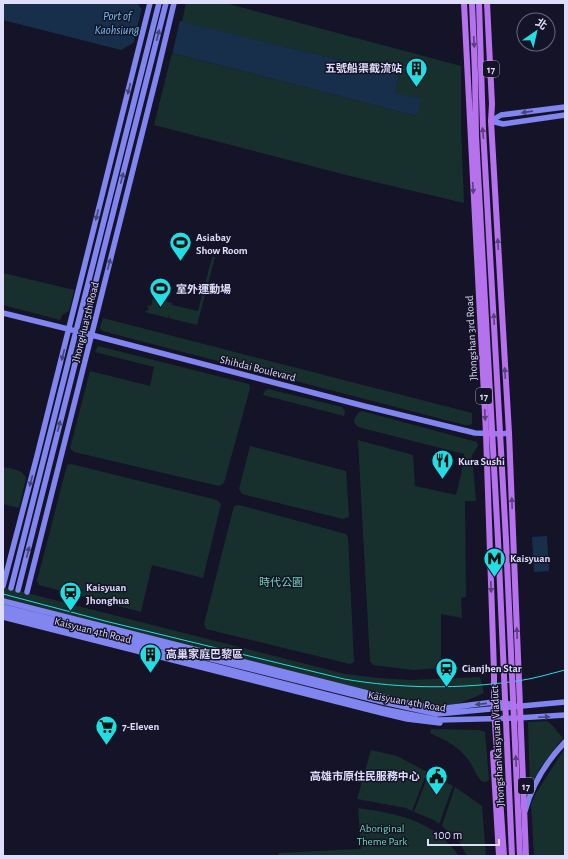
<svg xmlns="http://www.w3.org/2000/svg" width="568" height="859" viewBox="0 0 568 859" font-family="'Alegreya Sans','Noto Sans TC',sans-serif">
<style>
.green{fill:#17302d}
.water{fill:#182f4b}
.pier{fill:#151327}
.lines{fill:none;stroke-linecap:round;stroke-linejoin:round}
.secondary{stroke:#8085ef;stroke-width:5.5}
.primary{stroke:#b672ed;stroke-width:6}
.tram{stroke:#21dee3;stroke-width:1}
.primary-bridge{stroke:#b672ed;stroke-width:6}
.oneway{fill:#454681}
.oneway2{fill:#5d3e80}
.labels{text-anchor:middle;stroke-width:3;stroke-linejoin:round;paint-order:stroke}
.shield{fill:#151327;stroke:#a2a0bb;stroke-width:1}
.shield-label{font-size:10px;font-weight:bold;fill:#deddfb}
.poi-label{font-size:11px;font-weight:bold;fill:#deddfb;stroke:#151327;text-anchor:start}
.street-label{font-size:11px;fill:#deddfb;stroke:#151327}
.park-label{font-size:11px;fill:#71d3b3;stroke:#151327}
.water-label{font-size:12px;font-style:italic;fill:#78c0ee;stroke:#151327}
</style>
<rect width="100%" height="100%" fill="#151327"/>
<path class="green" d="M186,3h39l236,63v61l3,76 -114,-27 -196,-51 18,-72 245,63 -22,-23 4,-18 -217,-53z
M212,257h3l-18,68 -28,-7 1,-5 -2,5 -23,-6 4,-3 -2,-4 4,1 2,-8 19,5v2l26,6z
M3,273l71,17 -5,21 -7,4 -2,5 -57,-15z
M103,318l369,95v10l-2,2h-5l-363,-94 -2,-3z
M98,346l151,38 1,3 -1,5 -25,91 -5,3 -145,-34 -4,-4 20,-77 60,15 4,-19 -59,-15z
M268,389l74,18 3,5 -1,4 -81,-21 2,-4z
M362,411l115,31 1,4 -6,9 4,46h-11l1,96 -5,1 1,20 -21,-4v54l-28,2 -40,-5 -3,-4 -12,-221 55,15 2,31 41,9 5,-20 3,-21 -106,-27 -3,-3 -1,-4 4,-7z
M250,446l96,25 3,46 -6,2 -101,-25 -3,-5z
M71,464l146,36 4,4 -18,74 -51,-13 -11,47 -102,-27 -2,-4 30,-116z
M3,467c8,2 20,2 23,11l-7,30 -16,-4z
M239,505l107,29 2,3 6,125 -4,2 -144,-35 -2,-5 30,-118z
M3,587l342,87 33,4 33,2 69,-3 4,16c-14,6 -30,14 -45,13 -10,0 -21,-3 -31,-4l-405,-102z
M546,721l4,2 13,15 -23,30 -10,19 -2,-65z
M431,729l48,1 6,2 4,48 -3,2 -5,-1c-4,-5 -7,-12 -11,-19 -9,-14 -24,-22 -40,-29z
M565,748v108h-31l-3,-52 5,-11z
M371,750l26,6 30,16 -15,39 -6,-3 -49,-9z
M429,773l24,13 -14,38 -5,-4 -20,-8z
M455,787l27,19 4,50h-19l-8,-15 -17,-15z
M358,808c41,6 75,12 101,48h-181v-3l83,-4z"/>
<path class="water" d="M3,3h134l7,9 255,63 -4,18 26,6 -4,17 -284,-73 -12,7 -118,-30z
M547,536l2,35 -15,1 -2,-35z"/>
<path class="pier" d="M142,7l3,3 35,10 -8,35 -39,-10z"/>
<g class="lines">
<path class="secondary" d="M491,121l10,-6 64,-8
M491,121l12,3 62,-9
M3,313l69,17
M80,332l284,74 111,27 26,1 8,-1
M3,586l34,-130 113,-453
M11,588l148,-585
M18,590l148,-587
M27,592l131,-522 16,-67
M3,601l404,102 31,6 56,-7 16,2
M3,607l380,95 54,12 128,-12
M3,612l380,97 55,11 79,-2 48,-3
M3,617l379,96 25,6 33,4
M525,811c7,-26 22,-50 40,-69"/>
<path class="primary" d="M464,3l22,430 8,239v37l10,147
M472,3l3,71 1,62 22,404
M479,3l4,126 23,411
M487,3l5,101 -1,17 18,312 17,423
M493,753l6,103"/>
<path class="tram" d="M3,594l102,27 239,58c58,10 116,10 173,2 16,-2 32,-7 48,-11"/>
<path class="primary-bridge" d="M498,540l14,316
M506,540l14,316"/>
</g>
<defs><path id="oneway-solid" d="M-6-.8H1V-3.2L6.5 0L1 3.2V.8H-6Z"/></defs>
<g class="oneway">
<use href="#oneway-solid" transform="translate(158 35) rotate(-76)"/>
<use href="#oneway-solid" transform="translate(129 89) rotate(104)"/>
<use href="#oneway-solid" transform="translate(527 112) rotate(172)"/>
<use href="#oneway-solid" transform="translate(122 178) rotate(-76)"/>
<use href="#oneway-solid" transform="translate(97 215) rotate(104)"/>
<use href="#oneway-solid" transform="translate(109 264) rotate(-76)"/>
<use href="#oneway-solid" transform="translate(63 355) rotate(104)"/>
<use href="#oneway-solid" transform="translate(59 426) rotate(-76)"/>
<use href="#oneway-solid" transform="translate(31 481) rotate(105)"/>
<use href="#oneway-solid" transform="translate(28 552) rotate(-76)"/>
<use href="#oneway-solid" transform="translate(481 704) rotate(174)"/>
<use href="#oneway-solid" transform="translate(544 717) rotate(-3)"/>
</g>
<g class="oneway2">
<use href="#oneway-solid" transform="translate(474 42) rotate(87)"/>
<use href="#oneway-solid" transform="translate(483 133) rotate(-95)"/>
<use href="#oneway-solid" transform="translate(473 188) rotate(87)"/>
<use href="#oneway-solid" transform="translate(498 244) rotate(-93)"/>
<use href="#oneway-solid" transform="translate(494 319) rotate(-93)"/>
<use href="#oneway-solid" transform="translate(505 373) rotate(-93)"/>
<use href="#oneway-solid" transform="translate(485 415) rotate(87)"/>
<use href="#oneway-solid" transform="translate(512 503) rotate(-92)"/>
<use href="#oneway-solid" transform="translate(491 587) rotate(88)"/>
<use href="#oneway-solid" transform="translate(517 633) rotate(-92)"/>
<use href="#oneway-solid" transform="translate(516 761) rotate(-93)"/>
</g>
<defs>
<symbol id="building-pin" viewBox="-11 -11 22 30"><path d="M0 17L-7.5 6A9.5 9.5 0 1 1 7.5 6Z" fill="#21dee3" stroke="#151327"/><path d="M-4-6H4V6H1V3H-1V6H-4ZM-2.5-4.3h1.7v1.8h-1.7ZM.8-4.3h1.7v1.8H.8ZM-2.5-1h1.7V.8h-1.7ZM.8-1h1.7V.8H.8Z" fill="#111"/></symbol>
<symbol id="stadium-pin" viewBox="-11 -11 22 30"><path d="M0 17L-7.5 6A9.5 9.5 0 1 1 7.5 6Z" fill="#21dee3" stroke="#151327"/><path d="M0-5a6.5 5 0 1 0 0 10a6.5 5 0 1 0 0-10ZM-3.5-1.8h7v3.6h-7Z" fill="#111"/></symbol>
<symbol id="restaurant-pin" viewBox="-11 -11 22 30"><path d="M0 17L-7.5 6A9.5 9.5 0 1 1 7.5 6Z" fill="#21dee3" stroke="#151327"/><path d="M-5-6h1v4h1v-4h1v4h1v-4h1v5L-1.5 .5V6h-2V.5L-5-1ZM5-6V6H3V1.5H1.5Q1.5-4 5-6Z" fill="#111"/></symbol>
<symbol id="metro-pin" viewBox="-11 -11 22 30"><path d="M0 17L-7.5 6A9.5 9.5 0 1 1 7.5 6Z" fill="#21dee3" stroke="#151327"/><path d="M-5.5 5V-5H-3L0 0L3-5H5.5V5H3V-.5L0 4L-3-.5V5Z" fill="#111"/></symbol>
<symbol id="station-pin" viewBox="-11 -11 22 30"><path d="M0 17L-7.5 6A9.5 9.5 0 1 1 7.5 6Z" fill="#21dee3" stroke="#151327"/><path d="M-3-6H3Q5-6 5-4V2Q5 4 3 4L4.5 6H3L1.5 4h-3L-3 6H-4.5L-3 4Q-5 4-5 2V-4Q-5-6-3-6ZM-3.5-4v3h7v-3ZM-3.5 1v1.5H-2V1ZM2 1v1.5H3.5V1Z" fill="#111"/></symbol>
<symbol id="supermarket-pin" viewBox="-11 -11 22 30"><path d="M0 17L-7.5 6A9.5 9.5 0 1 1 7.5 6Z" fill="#21dee3" stroke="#151327"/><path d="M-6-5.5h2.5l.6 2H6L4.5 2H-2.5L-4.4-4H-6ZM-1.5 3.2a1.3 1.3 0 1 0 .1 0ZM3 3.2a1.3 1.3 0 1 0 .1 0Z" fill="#111"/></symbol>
<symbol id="civic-pin" viewBox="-11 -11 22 30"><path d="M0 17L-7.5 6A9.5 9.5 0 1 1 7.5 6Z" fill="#21dee3" stroke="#151327"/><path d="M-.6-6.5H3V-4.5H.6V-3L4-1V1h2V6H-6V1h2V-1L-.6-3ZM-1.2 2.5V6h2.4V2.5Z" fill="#111"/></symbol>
</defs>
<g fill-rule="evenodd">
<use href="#building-pin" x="404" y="56" width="25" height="34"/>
<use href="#stadium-pin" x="168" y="230" width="25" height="34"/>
<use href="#stadium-pin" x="148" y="276" width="25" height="34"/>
<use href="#restaurant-pin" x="430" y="448" width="25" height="34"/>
<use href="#metro-pin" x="482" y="546" width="25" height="34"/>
<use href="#station-pin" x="58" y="580" width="25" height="34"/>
<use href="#building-pin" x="138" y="642" width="25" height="34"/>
<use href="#station-pin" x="434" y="656" width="25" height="34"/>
<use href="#supermarket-pin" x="94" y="714" width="25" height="34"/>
<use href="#civic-pin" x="424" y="764" width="25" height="34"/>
</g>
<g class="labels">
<g class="shield">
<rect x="483" y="61" width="16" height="16" rx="3"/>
<rect x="476" y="388" width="16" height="16" rx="3"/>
<rect x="518" y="778" width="16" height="16" rx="3"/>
</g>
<g class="shield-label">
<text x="491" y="73">17</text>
<text x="484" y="400">17</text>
<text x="526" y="790">17</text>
</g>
<g class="poi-label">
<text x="402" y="72" text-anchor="end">五號船渠截流站</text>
<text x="196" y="241">Asiabay<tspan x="196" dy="13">Show Room</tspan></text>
<text x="176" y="293">室外運動場</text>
<text x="458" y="465">Kura Sushi</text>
<text x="510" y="562">Kaisyuan</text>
<text x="86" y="591">Kaisyuan<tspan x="86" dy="13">Jhonghua</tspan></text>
<text x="166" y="658">高巢家庭巴黎區</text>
<text x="462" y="672">Cianjhen Star</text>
<text x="122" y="730">7-Eleven</text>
<text x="420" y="780" text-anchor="end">高雄市原住民服務中心</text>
</g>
<g class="street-label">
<text transform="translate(85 322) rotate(-76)" y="4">JhongHua 5th Road</text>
<text transform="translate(471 338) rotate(-93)" y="4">Jhongshan 3rd Road</text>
<text transform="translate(258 368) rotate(14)" y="4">Shihdai Boulevard</text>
<text transform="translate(93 630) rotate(14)" y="4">Kaisyuan 4th Road</text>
<text transform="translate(407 701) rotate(10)" y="4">Kaisyuan 4th Road</text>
<text transform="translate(497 746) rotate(-93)" y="4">Jhongshan Kaisyuan Viaduct</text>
</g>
<g class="park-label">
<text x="281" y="586">時代公園</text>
<text x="382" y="832">Aboriginal<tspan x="382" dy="13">Theme Park</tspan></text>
</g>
<g class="water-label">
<text x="117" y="20">Port of<tspan x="117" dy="14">Kaohsiung</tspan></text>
</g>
</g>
<rect width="568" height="859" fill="none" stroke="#deddfb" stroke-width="8"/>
<g transform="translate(536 32) rotate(34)"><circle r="19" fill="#151327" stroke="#65647c"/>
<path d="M0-3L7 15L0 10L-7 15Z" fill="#21dee3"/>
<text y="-6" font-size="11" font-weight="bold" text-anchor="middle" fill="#deddfb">北</text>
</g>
<path d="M428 839v6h71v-6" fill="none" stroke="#deddfb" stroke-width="2"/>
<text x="434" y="839" font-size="12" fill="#deddfb" stroke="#151327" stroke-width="3" paint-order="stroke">100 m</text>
</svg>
